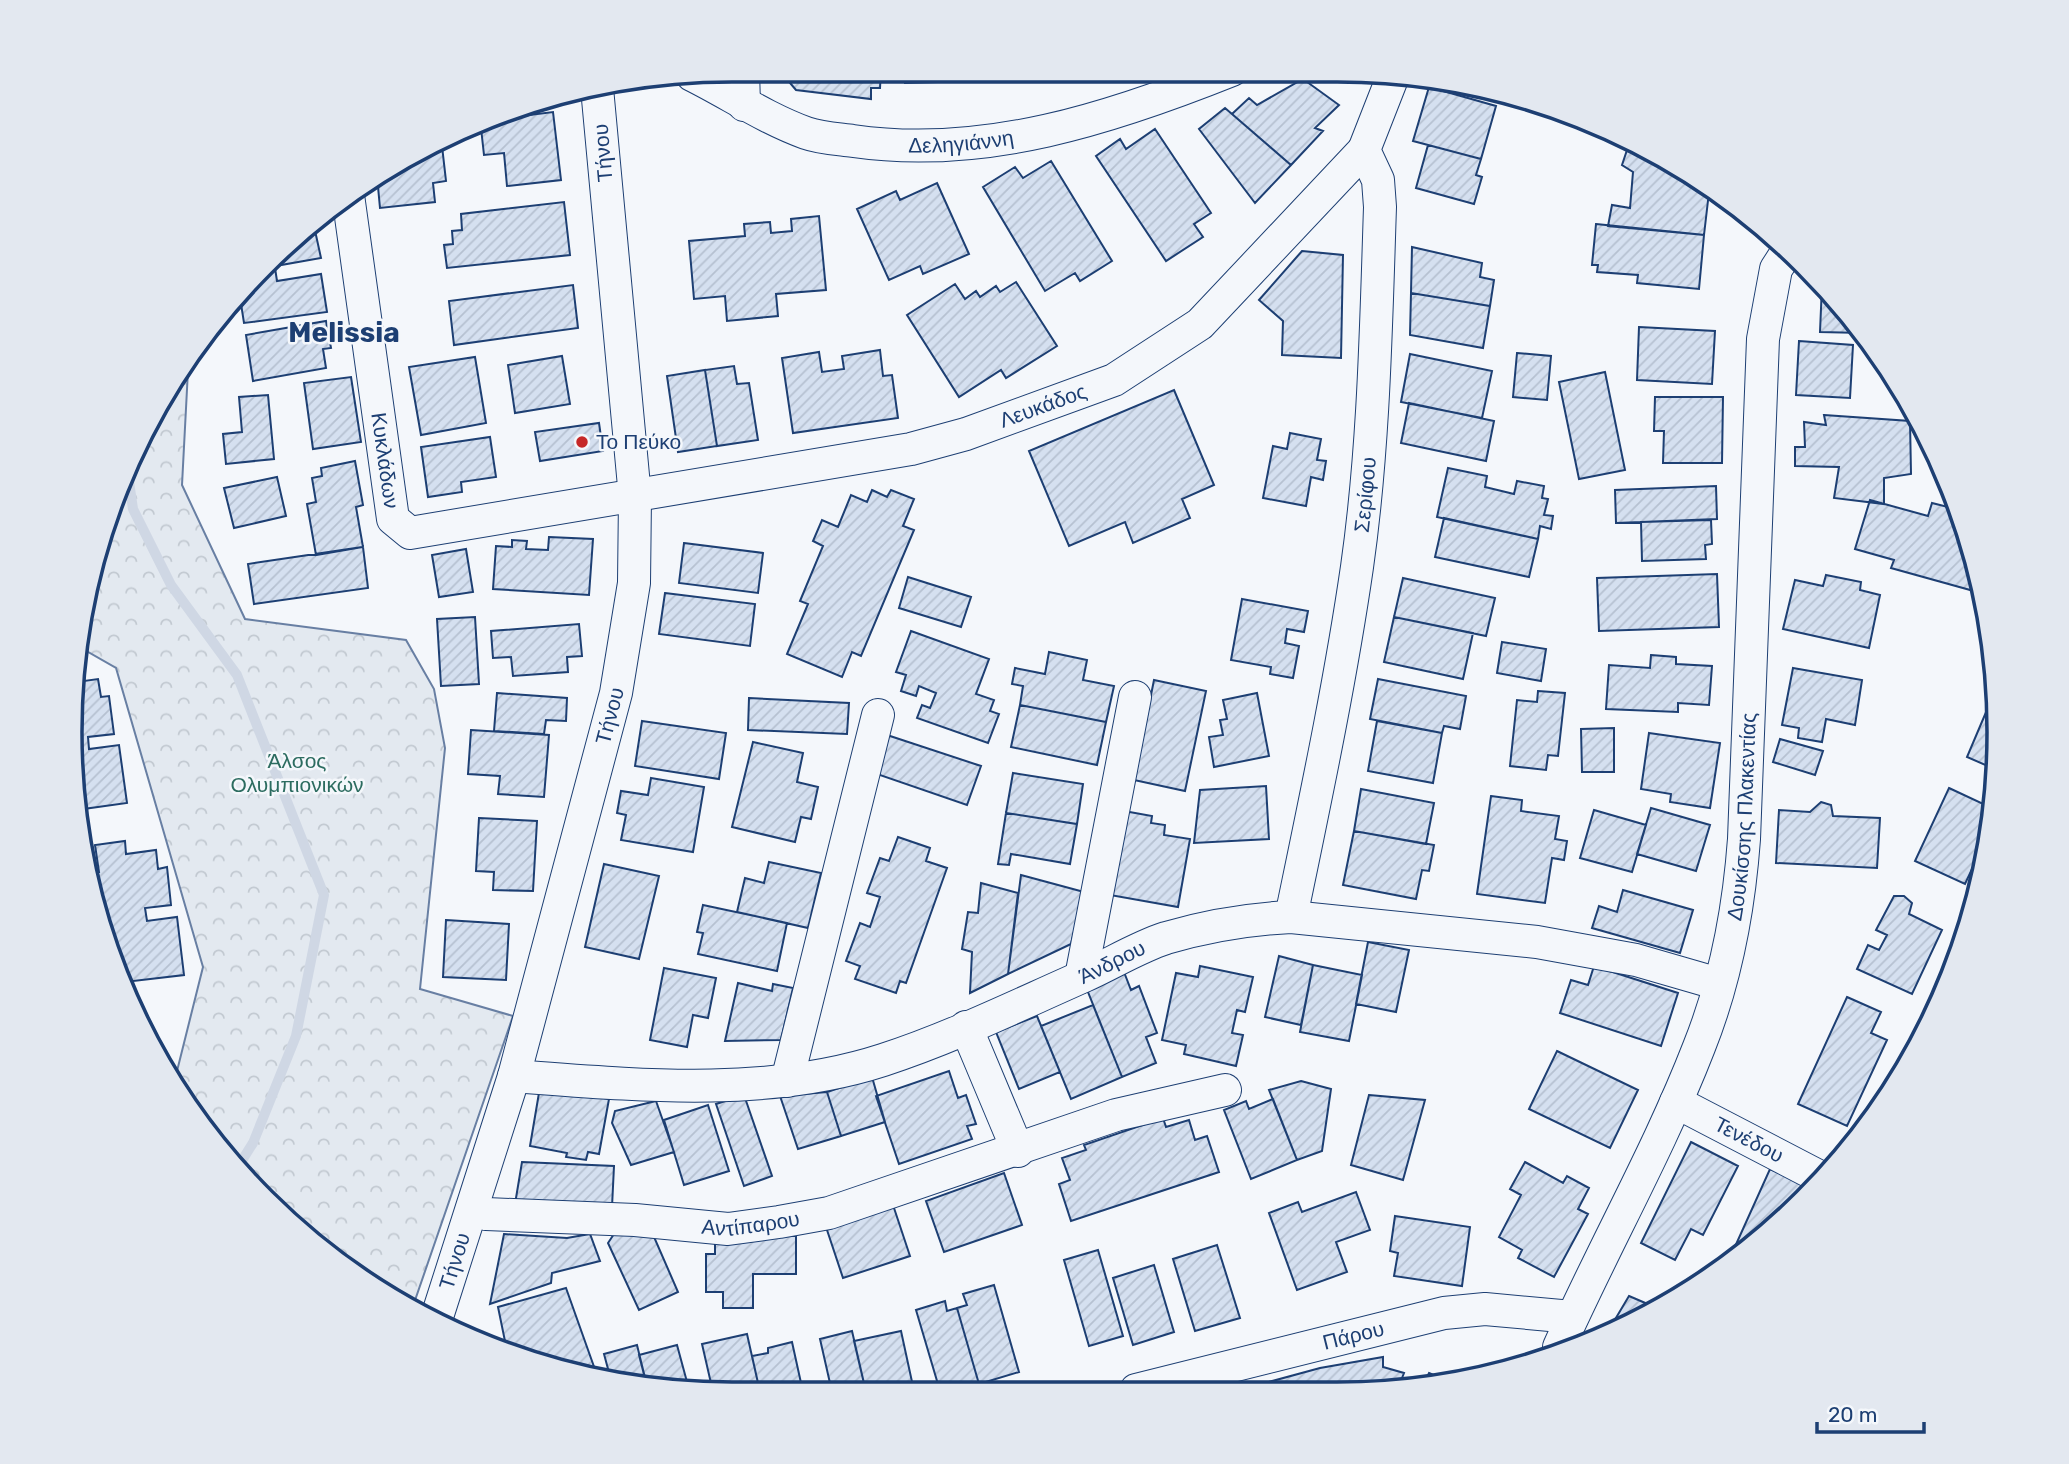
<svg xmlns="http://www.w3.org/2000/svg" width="2069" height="1464" viewBox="0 0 2069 1464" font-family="Rubik,sans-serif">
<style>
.forest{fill:url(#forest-crowns);stroke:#687fa3;stroke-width:2}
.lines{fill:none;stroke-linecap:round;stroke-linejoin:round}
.stream{stroke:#cfd7e4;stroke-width:10}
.building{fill:url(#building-hatch);stroke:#1d3f73;stroke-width:2}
.street-casing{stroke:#1d3f73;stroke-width:34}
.street{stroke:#f4f7fb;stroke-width:32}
.poi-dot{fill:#c62828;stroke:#f4f7fb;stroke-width:2.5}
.labels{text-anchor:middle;stroke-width:5;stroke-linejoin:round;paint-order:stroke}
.street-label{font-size:21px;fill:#1d3f73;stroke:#f4f7fb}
.poi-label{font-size:21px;fill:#1d3f73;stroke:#f4f7fb;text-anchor:start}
.park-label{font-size:21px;fill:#2c6c60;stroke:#f4f7fb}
.district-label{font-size:28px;font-weight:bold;fill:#1d3f73;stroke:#f4f7fb}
.rim{fill:none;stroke:#1d3f73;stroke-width:3.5}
</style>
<defs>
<pattern id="forest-crowns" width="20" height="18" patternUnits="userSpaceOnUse" patternTransform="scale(1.75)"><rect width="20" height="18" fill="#e3e9f0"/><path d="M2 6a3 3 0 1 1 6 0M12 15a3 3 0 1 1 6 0" fill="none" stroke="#c2c9d1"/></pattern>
<pattern id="building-hatch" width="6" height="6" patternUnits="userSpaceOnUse" patternTransform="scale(1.75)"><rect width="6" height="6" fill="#d5e0f0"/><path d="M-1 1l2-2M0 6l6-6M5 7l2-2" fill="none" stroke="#b6c1d1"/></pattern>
</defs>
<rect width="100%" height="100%" fill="#f4f7fb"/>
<path class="forest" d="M188,370l-6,115 63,134 161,21 28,49 11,59 -25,241 93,27 -101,293 -83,-52 -94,-88 -60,-90 28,-112 -87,-299 -40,-23 45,-167z"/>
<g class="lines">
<path class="stream" d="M127,468l6,41 38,76 66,90 87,220 -28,141 -43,107 -17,27"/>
</g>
<path class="building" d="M779,70h102l-1,18h-9v11l-75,-9z
M904,70h66l1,11 -66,2z
M970,70h52v5l-51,6z
M1303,79l36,26 -24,23 8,3 -32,34 -59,-51 17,-16 8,7z
M1429,87l67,19 -15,53 -68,-18z
M1225,108l66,57 -36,38 -56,-74z
M553,112l8,68 -54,6 -3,-33 -20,2 -3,-27 24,-10z
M1155,129l56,84 -17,11 9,13 -37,24 -70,-105 24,-17 6,10z
M1629,144l39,14 41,34 -5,43 -96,-9 4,-21 18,3 3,-36 -11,-7z
M1428,145l53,14 -5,16 6,2 -8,27 -58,-16z
M442,146l4,35 -13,2 2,19 -55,6 -3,-32z
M1051,161l61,100 -32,20 -5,-8 -30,18 -62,-104 32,-20 8,11z
M937,183l32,71 -46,20 -3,-8 -31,14 -32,-71 39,-18 4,9z
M564,202l6,53 -123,13 -3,-23 9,-1 -1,-13 10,-1 -1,-16z
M819,216l7,74 -50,4 2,22 -51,5 -2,-25 -31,3 -5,-58 56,-5 -1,-12 26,-2 1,11 21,-2 -1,-12z
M1596,224l108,11 -5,54 -62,-6 1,-8 -41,-3 1,-7h-6z
M314,226l7,32 -40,7 -2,-8z
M1412,247l70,16 -2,14 14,3 -4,26 -79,-13z
M1302,251l41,4 -2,103 -59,-3 1,-34 -24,-21z
M275,268l2,13 44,-7 6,38 -83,11 -5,-32 25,-21z
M1016,282l41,64 -51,32 -5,-8 -42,27 -52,-82 48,-31 10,15 11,-8 4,6 16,-11 4,6z
M573,285l5,43 -124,17 -5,-44z
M1822,285l12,10 28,38 -42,-1z
M1411,293l79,13 -7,42 -73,-13z
M326,321l5,27 -8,1 3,19 -73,13 -7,-46z
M1639,327l76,4 -3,53 -75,-4z
M1799,341l54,4 -3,53 -54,-3z
M880,350l3,26 9,-1 6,43 -105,15 -11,-75 37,-6 3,20 22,-3 -2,-13z
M1517,353l34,3 -4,44 -34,-3z
M1410,354l82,17 -10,47 -81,-16z
M562,356l8,48 -55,9 -7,-48z
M475,357l11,66 -65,12 -12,-68z
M734,366l3,18 12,-1 9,57 -41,6 -12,-76z
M705,370l12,76 -39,6 -11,-76z
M1605,372l20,98 -46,9 -20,-97z
M351,377l10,65 -48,7 -9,-66z
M1174,390l40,95 -32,14 8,19 -57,25 -8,-21 -56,24 -40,-95z
M268,395l6,64 -48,5 -3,-30 19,-2 -3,-35z
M1655,397h68l-1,66h-59l1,-32h-10z
M1409,403l85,18 -8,40 -85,-18z
M1824,415l86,6 1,53 -27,4v26l-50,-6 5,-31 -44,-1v-19h10l-1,-25 22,3z
M599,423l4,28 -63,10 -5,-29z
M1290,433l31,6 -4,21 9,1 -3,19 -12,-3 -5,29 -43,-8 10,-52 14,3z
M490,437l6,40 -35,5 1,10 -34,5 -7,-50z
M355,461l8,44 -7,2 7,40 -47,8 -9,-51 9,-2 -4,-24 10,-2 -1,-8z
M1448,468l39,8 -2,11 29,7 3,-13 27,5 -2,12 6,1 -4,16 9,1 -2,13 -11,-3 -2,13 -101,-22z
M277,477l9,39 -52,12 -10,-40z
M1716,486l1,33 -101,4 -1,-33z
M872,490l15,7 4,-7 23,9 -11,27 11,4 -53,126 -9,-4 -10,25 -55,-23 21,-50 -8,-3 23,-55 -10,-5 9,-21 16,7 13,-32 16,7z
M1870,500l58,16 4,-13 28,7 21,83 -90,-25 3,-8 -39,-11z
M1444,518l94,21 -9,38 -94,-20z
M1711,520l1,24 -7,1 1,14 -64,2 -1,-39z
M549,537l44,2 -4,56 -96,-6 3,-43 16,1v-7l15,1 -1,8 22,1z
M684,543l79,10 -5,40 -79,-10z
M363,547l5,41 -114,16 -6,-40z
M466,549l7,43 -34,5 -7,-42z
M1717,574l2,53 -120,4 -2,-53z
M1826,575l35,7 -1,8 20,5 -11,53 -86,-19 12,-49 28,6z
M908,577l63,20 -10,30 -62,-19z
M1403,578l92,20 -9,38 -92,-19z
M665,593l90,11 -5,42 -91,-12z
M1242,599l66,12 -4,21 -17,-3 -2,14 14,3 -6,32 -23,-4 1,-7 -40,-7z
M475,617l4,67 -38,2 -4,-67z
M1394,617l79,16 -10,46 -79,-17z
M579,624l3,32 -15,1 1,15 -55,4 -2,-19 -18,1 -2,-27z
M911,631l78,28 -13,35 18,6 -4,11 9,3 -11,29 -71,-25 5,-13 8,3 6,-15 -17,-7 -3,10 -15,-5 5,-16 -10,-3z
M1502,642l44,7 -5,32 -44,-8z
M1049,652l38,8 -4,20 31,6 -8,36 -86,-17 3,-19 -11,-2 3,-16 30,6z
M1651,655l25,2v7l36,2 -3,39 -31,-2v9l-72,-3 3,-44 41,3z
M1793,668l69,12 -7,45 -29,-6 -4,23 -24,-4 1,-10 -17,-3z
M98,679l3,18 8,-1 5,38 -26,3 1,12 30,-4 8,58 -51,7v-128z
M1378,679l88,17 -6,33 -16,-3 -2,7 -72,-14z
M1154,680l52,11 -21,100 -51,-11z
M1538,691l27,2 -7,63 -10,-1 -2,15 -36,-4 7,-66 20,2z
M1995,691l2,79 -30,-13z
M497,693l70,5 -1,23 -20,-1 -2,14 -50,-3z
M1257,693l12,63 -55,11 -5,-30 14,-2 -3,-15 7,-1 -4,-19z
M749,698l100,5 -2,31 -99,-4z
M1020,705l86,17 -9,43 -86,-18z
M642,721l84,12 -7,46 -84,-13z
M1377,721l65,12 -9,50 -65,-12z
M1614,728v44h-32l-1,-43z
M471,730l78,5 -5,62 -46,-3 2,-18 -32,-2z
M1649,733l71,10 -10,65 -40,-6 1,-8 -30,-5z
M884,734l97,32 -14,39 -96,-33z
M1780,739l43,12 -8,24 -42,-13z
M753,742l50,11 -6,29 21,5 -7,32 -10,-2 -6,25 -63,-15z
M1013,773l70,11 -6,40 -71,-11z
M651,778l53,9 -11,65 -72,-12 5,-25 -9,-2 4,-22 27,4z
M1266,786l3,53 -75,4 6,-53z
M1949,788l43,20 -4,27 -23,49 -50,-23z
M1361,789l73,14 -8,41 -72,-13z
M1491,796l31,4 -1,11 38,5 -4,23 12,2 -3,19 -12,-2 -7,45 -68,-9z
M1821,802l10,3 2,11 47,2 -3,50 -101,-5 3,-53 31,2z
M1651,808l59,17 -14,46 -59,-17z
M1594,810l52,15 -14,47 -52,-14z
M1124,811l28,5 -1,7 14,2 -1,10 26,4 -12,68 -68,-12z
M1006,813l71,11 -7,40 -59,-10 -2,11 -11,-1z
M479,818l58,3 -4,70 -40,-1 1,-18 -18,-1z
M1354,831l80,14 -5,26 -7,-1 -6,29 -73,-14z
M898,837l32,11 -4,13 21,7 -41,115 -6,-2 -4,12 -41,-14 5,-13 -14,-5 14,-38 10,4 10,-30 -13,-4 13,-35 9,3z
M125,841l1,13 30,-4 2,19 9,-2 4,38 -26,3 2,13 30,-4 7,58 -59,7 -33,-110h7l-4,-27z
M769,862l52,11 -13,55 -71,-16 8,-34 19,5z
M604,864l55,12 -20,83 -54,-12z
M1021,875l63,17 -13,52 -63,30z
M981,883l37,10 -10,81 -38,19 2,-41 -10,-3 6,-37 10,1z
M1623,890l70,20 -13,43 -88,-25 7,-22 18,6z
M1894,896h10l8,7 -3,11 33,16 -30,64 -55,-25 11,-24 11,5 8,-15 -11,-5z
M703,905l84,18 -10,48 -79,-17 5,-21 -6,-1z
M446,920l63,4 -3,56 -63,-3z
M1368,942l41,8 -13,62 -40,-8z
M1279,956l34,9 -12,60 -36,-8z
M1313,965l49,10 -13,66 -49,-9z
M1200,966l53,11 -8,35 -8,-2 -5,23 11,2 -7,31 -52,-12 2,-9 -24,-5 14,-67 22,4z
M1594,966l84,27 -17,53 -101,-33 11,-33 17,5z
M664,968l52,10 -8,40 -15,-3 -6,32 -37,-7z
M1124,972l7,18 8,-4 18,47 -11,4 10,26 -34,14 -36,-90z
M738,983l34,8 1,-7 20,4 -12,52 -56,1z
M1847,997l34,15 -10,21 16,7 -40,86 -49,-22z
M1093,1005l29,72 -51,22 -30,-73z
M1037,1016l23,56 -41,17 -23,-57z
M1557,1051l81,39 -28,58 -81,-39z
M949,1071l9,27 8,-3 10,29 -9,2 5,13 -73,25 -23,-68z
M872,1077l13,45 -44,14 -14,-44z
M1301,1081l30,8 -9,62 -25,9 -28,-70z
M540,1087l69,12 -10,55 -11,-2 -2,8 -20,-3 1,-4 -37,-7z
M827,1092l14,44 -43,13 -18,-53z
M744,1095l28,81 -28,10 -28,-82z
M1369,1095l56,5 -22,80 -52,-15z
M1273,1099l24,61 -46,19 -27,-69 22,-9 3,8z
M656,1101l18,51 -43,13 -19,-42 3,-12z
M708,1105l21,66 -45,14 -20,-65z
M1163,1118l3,9 23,-7 6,20 12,-4 12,36 -148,49 -12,-37 11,-4 -8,-22 24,-8 -2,-5z
M1691,1142l47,24 -35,69 -12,-6 -16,31 -34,-17z
M522,1162l92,4 -2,41 -97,-3z
M1525,1162l38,21 4,-7 22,12 -11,21 10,5 -34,63 -36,-19 4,-8 -23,-13 22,-42 -11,-6z
M1770,1169l42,19 -38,41 -45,31z
M1004,1173l18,52 -78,27 -18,-51z
M1356,1192l14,38 -34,12 11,30 -50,18 -28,-77 29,-11 4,10z
M893,1205l17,51 -67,22 -17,-51z
M1395,1216l75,11 -8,59 -68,-10 4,-23 -8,-2z
M618,1228l33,2 27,62 -39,18 -31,-67z
M504,1234l63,4 23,-4 10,27 -48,12 -1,10 -61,21z
M715,1236h81v38h-43v34h-30v-16h-17v-38h9z
M1217,1245l23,73 -45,13 -22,-72z
M1098,1250l25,86 -34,10 -25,-86z
M1154,1265l20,67 -41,13 -20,-67z
M994,1285l25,87 -40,12 -22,-76 10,-3 -4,-11z
M566,1288l32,90 -37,-6 -54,-21 -9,-44z
M1629,1296l28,12 -28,18 -22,7z
M945,1301l2,10 10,-3 22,76 -25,7h-14l-24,-81z
M852,1331l14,61h-34l-12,-53z
M901,1331l13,60 -48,1 -12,-51z
M747,1334l13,58h-47l-11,-48z
M792,1342l11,50h-43l-8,-36 16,-3v-5z
M637,1345l10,41 -36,-6 -7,-26z
M677,1345l13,48 -43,-7 -8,-31z
M1383,1357v10l21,6 -6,15 -143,1 -1,-3 66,-18z
M1429,1373l18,8 -25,7z"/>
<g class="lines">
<defs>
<g id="street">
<path d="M743,70l1,35"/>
<path id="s1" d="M692,75c38,19 73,43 114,58 14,5 32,6 47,8 131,19 259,-23 379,-71"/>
<path id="s2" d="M348,195l45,324 17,14 501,-84 55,-15 148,-54 86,-56 164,-174"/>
<path id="s3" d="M1291,917c24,-116 49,-233 66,-350 17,-119 19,-241 23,-360l-2,-27 -14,-30 29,-74"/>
<path d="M1081,977l54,-280"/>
<path d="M966,1027l52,124"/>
<path id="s4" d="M514,1076c121,9 252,22 369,-16 68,-22 135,-55 201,-84 27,-12 54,-29 82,-38 41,-12 83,-19 125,-21l246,25 99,18 83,24"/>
<path d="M787,1081l91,-366"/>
<path id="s5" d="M1676,1102l146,76"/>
<path id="s6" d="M472,1210l14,4 149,6 93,9 51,-7 50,-9 287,-98 109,-25"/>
<path id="s7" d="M435,1323l79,-247 102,-383 18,-110 1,-86 -38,-409"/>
<path id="s8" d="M1559,1347c45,-101 100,-197 140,-300 26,-65 40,-139 45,-208l19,-500 13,-70 9,-14"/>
<path id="s9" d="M1136,1390l308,-77 41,-4 87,8"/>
</g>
</defs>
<use href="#street" class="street-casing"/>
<use href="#street" class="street"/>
</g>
<circle class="poi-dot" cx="582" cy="442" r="7"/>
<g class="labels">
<g class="street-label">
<text dy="7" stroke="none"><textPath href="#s1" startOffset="284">Δεληγιάννη</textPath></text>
<text transform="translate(603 153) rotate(-95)" y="7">Τήνου</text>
<text dy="7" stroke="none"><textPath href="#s2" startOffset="996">Λευκάδος</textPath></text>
<text dy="7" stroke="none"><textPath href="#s2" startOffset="268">Κυκλάδων</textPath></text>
<text dy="7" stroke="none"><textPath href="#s3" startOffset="429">Σερίφου</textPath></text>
<text dy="7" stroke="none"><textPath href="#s7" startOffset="632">Τήνου</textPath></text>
<text dy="7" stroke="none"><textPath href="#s8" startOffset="567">Δουκίσσης Πλακεντίας</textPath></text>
<text dy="7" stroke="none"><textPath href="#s4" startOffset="621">Άνδρου</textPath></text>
<text dy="7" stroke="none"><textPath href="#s5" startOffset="82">Τενέδου</textPath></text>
<text dy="7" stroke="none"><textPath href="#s6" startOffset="280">Αντίπαρου</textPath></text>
<text dy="7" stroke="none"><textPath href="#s7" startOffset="65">Τήνου</textPath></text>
<text dy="7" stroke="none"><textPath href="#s9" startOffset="224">Πάρου</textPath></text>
</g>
<g class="poi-label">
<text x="596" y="449">Το Πεύκο</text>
</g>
<g class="park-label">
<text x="297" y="768">Άλσος<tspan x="297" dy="24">Ολυμπιονικών</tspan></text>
</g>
<g class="district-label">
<text x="344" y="342">Melissia</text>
</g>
</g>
<path d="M0 0H2069V1464H0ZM732 82H1337A650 650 0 0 1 1987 732V732A650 650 0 0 1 1337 1382H732A650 650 0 0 1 82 732V732A650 650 0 0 1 732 82Z" fill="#e3e8f0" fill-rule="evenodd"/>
<path class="rim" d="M732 82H1337A650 650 0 0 1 1987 732V732A650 650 0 0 1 1337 1382H732A650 650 0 0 1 82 732V732A650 650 0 0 1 732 82Z"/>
<path d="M1817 1422v10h107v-10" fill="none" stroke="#1d3f73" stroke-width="3.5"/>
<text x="1828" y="1422" font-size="21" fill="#1d3f73" stroke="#f4f7fb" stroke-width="5" paint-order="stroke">20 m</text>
</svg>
